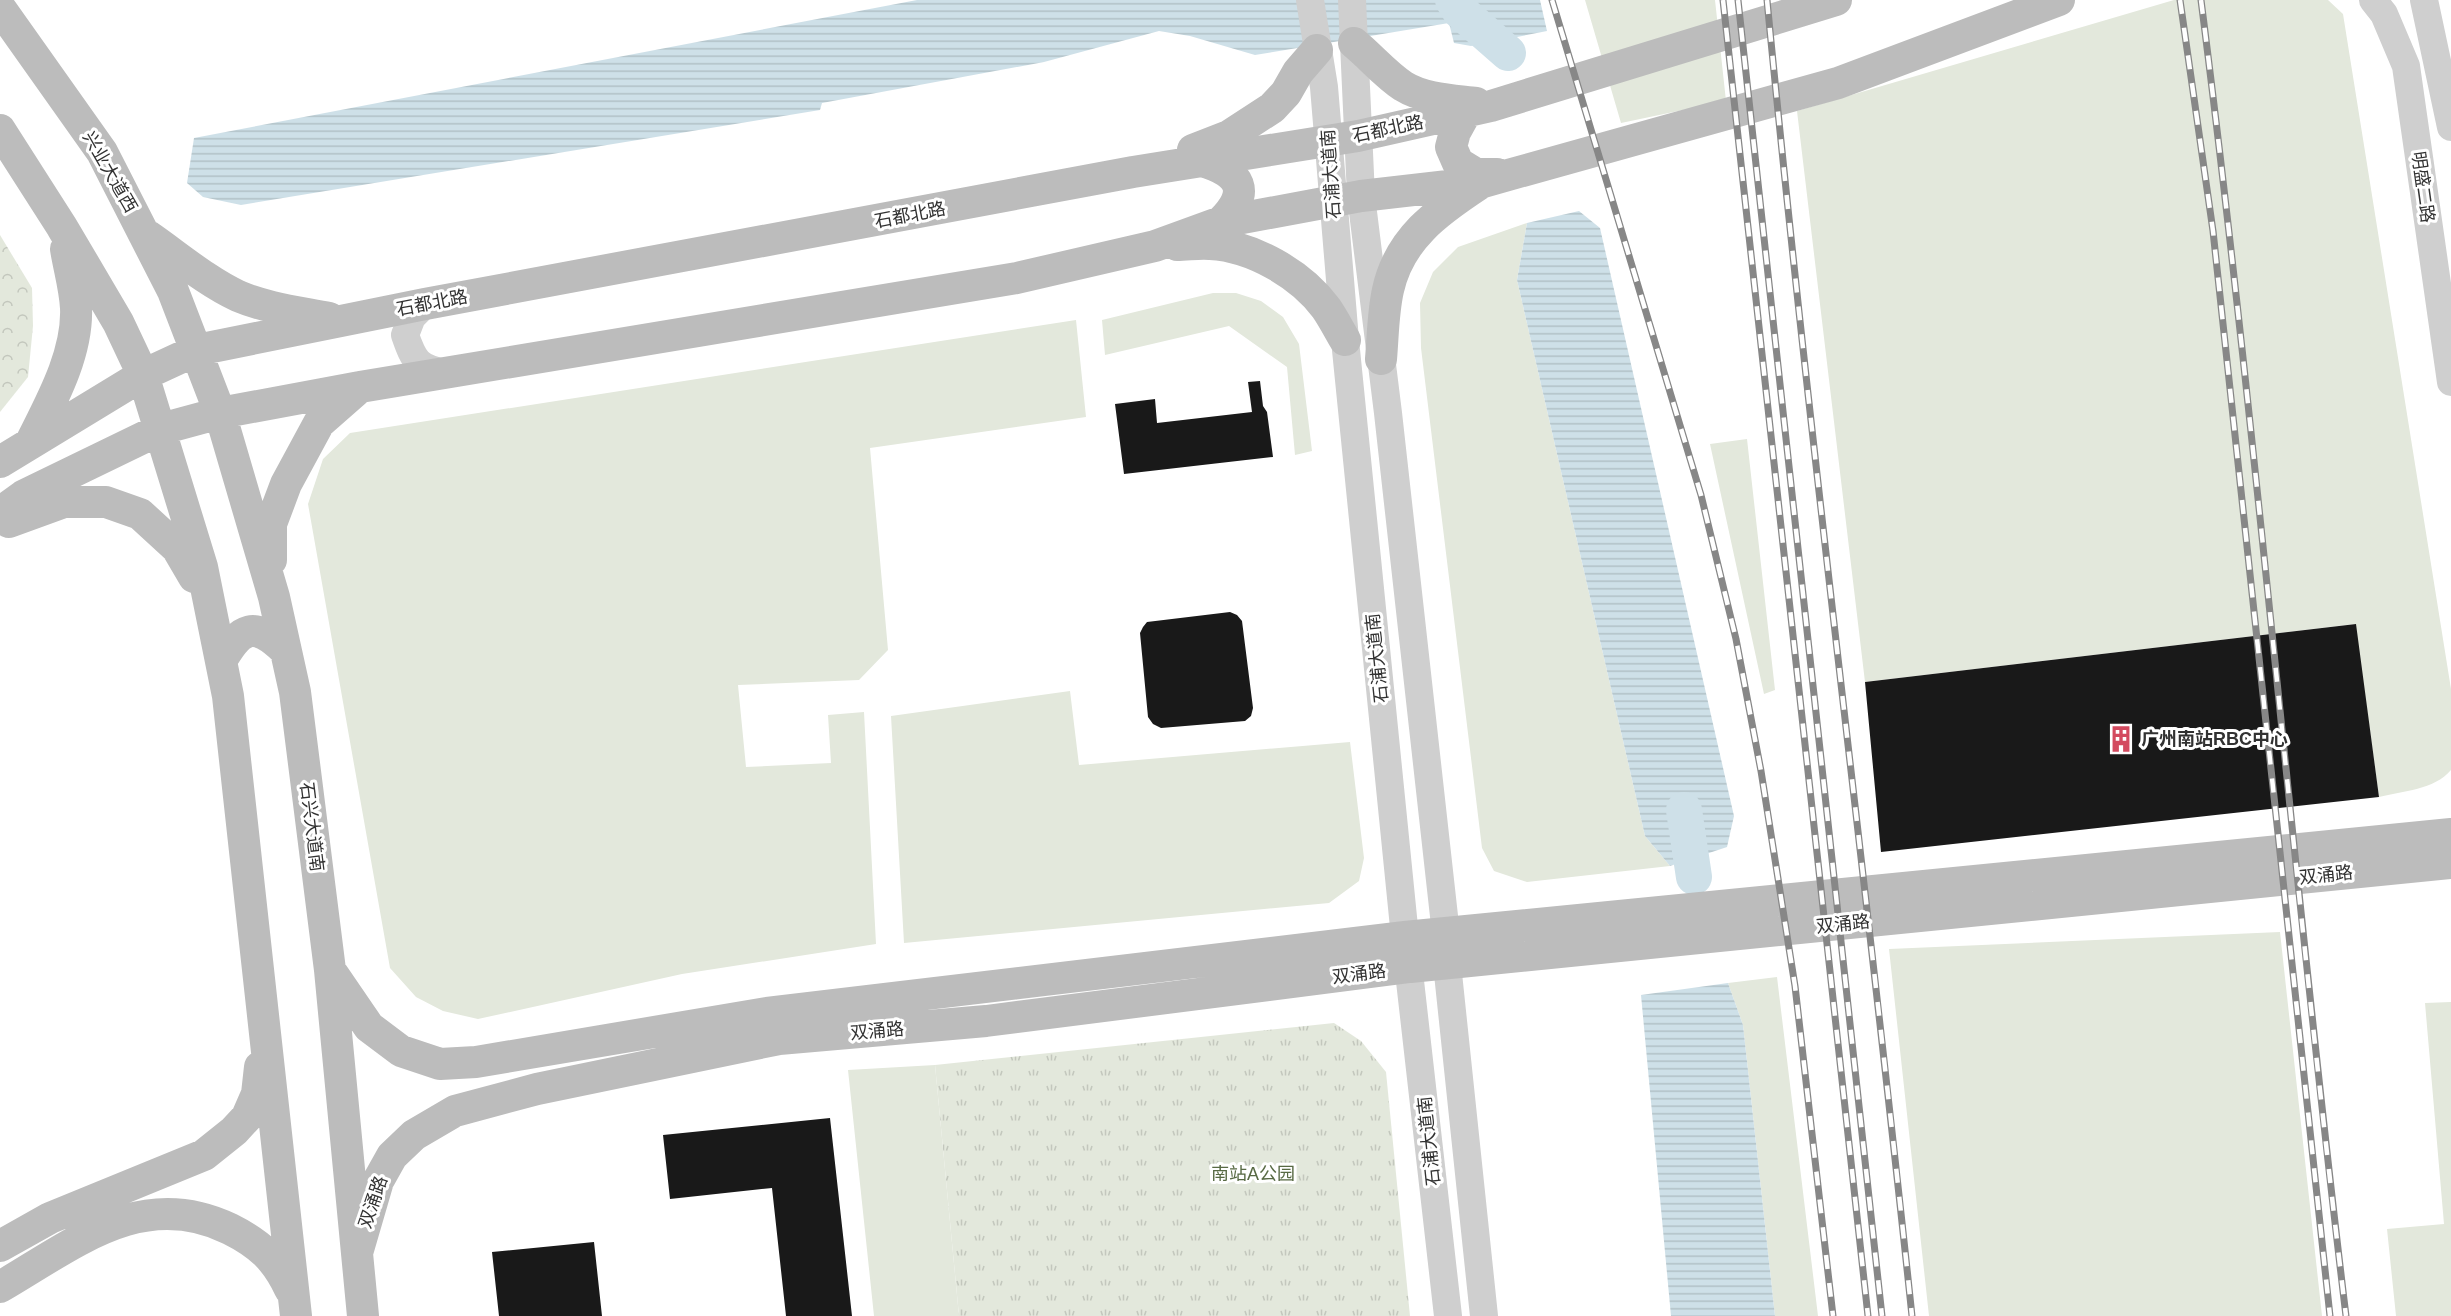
<svg xmlns="http://www.w3.org/2000/svg" width="2451" height="1316" viewBox="0 0 2451 1316" font-family="Arial,'Noto Sans SC',sans-serif">
<style>
.grass{fill:#e3e8dc}
.forest{fill:url(#forest-crowns)}
.park{fill:url(#park-tufts)}
.water{fill:url(#water-rules)}
.lines{fill:none;stroke-linecap:round;stroke-linejoin:round}
.river{stroke:#cee0e8;stroke-width:36}
.building{fill:#191919}
.tertiary{stroke:#cfcfcf;stroke-width:28}
.secondary{stroke:#bcbcbc;stroke-width:32}
.rail-casing{stroke:#878787;stroke-width:7}
.rail{stroke:#fff;stroke-width:4.5;stroke-dasharray:14;stroke-linecap:butt}
.labels{text-anchor:middle;stroke-width:6;stroke-linejoin:round;paint-order:stroke}
.street-label{font-size:18px;fill:#323232;stroke:#fff}
.poi-label{font-size:18px;font-weight:bold;fill:#323232;stroke:#fff;text-anchor:start}
.park-label{font-size:18px;fill:#586a44;stroke:#fff}
</style>
<defs>
<pattern id="forest-crowns" width="20" height="18" patternUnits="userSpaceOnUse" patternTransform="scale(1.5)"><rect width="20" height="18" fill="#e3e8dc"/><path d="M2 6a3 3 0 1 1 6 0M12 15a3 3 0 1 1 6 0" fill="none" stroke="#c3c7bd"/></pattern>
<pattern id="park-tufts" width="24" height="20" patternUnits="userSpaceOnUse" patternTransform="scale(1.5)"><rect width="24" height="20" fill="#e3e8dc"/><path d="M3 7l-1-3M5 7V3M7 7l1-3M15 17l-1-3M17 17v-4M19 17l1-3" fill="none" stroke="#c3c7bd"/></pattern>
<pattern id="water-rules" width="6" height="5" patternUnits="userSpaceOnUse" patternTransform="scale(1.5)"><rect width="6" height="5" fill="#cee0e8"/><path d="M0 2.5h6" fill="none" stroke="#b1c1c7"/></pattern>
</defs>
<rect width="100%" height="100%" fill="#fff"/>
<path class="grass" d="M1585,0h130l11,101 -105,22z
M2174,0h154l15,14 108,675v81c-17,20 -48,21 -72,27l-24,-173 -490,58 -68,-571z
M1527,223l-10,57 128,556 25,30 -143,16 -33,-11 -12,-23 -61,-500 -1,-45 13,-31 25,-25z
M1213,293h23l25,8 22,16 16,27 13,107 -17,4 -8,-88 -58,-41 -124,29 -3,-35z
M1076,320l10,97 -216,31 18,202 -29,30 -121,5 8,82 85,-4 -3,-48 36,-3 12,232 -194,30 -204,45 -35,-8 -27,-14 -26,-29 -82,-464 15,-45 27,-26z
M1747,439l28,251 -11,4 -54,-250z
M1070,691l9,74 271,-23 14,116 -5,23 -30,22 -425,40 -13,-227z
M2280,932l42,384h-393l-40,-367z
M1777,977l41,339h-43l-32,-291 -15,-42z
M2451,1002v314h-55l-9,-87 57,-5 -19,-221z
M935,1065l24,251h-85l-26,-246z"/>
<path class="forest" d="M0,235l32,53 1,38 -5,51 -28,35z"/>
<path class="park" d="M1334,1023l27,18 25,31 24,244h-451l-24,-251z"/>
<path class="water" d="M917,0h623l7,31 -76,15 -17,-3 -5,-20 -194,32 -65,-19 -31,-5 -115,31 -222,41 -2,7 -579,95 -38,-8 -16,-14 7,-45z
M1579,211l21,17 134,588 -7,31 -57,19 -25,-30 -128,-556 10,-57z
M1728,983l15,42 32,291h-104l-30,-321z"/>
<g class="lines">
<path class="river" d="M1453,0l7,11 48,42
M1684,810l10,67"/>
</g>
<path class="building" d="M1260,381l3,25 4,6 6,45 -149,17 -9,-70 40,-5 2,24 95,-11 -4,-30z
M1230,612l7,3 5,6 11,87 -2,8 -6,5 -84,7 -8,-4 -5,-7 -8,-84 3,-6 4,-5z
M2356,624l23,173 -498,55 -16,-170z
M830,1118l22,198h-66l-14,-128 -102,11 -7,-64z
M594,1242l8,74h-103l-7,-64z"/>
<g class="lines">
<path class="tertiary" d="M1310,0l14,87 21,253 60,597 43,379
M1352,0l9,196 27,217 58,521 1,30 37,352
M2373,0l11,14 22,52 45,316
M2424,0l27,127
M425,304l-13,13 -7,18c9,26 13,33 41,38"/>
<path class="secondary" d="M0,8l102,144 71,139 47,122 54,184 21,95 35,278 33,346
M1354,43c17,14 31,31 49,43 21,13 49,14 73,17
M1466,112l-11,20 -4,15 7,16 18,11h21
M0,130l62,97 56,95 25,53 59,192 26,129 68,620
M1193,150l36,-14 43,-28 14,-15 12,-21 19,-22
M1202,161c39,11 50,31 19,61
M148,236c29,20 58,45 90,60 28,12 61,16 91,22
M1177,245c11,0 22,-2 33,-1 42,2 91,30 116,64 7,10 13,22 19,32
M1381,359c2,-23 2,-47 7,-69 11,-51 49,-78 90,-105
M31,442c20,-40 47,-88 45,-134 -1,-20 -7,-40 -10,-59
M0,462l143,-87 54,-25 228,-46 708,-132 225,-36 133,-30 345,-106
M0,513l23,-17 138,-67 59,-16 140,-26 657,-109 138,-32 66,-24 140,-26 122,-14 355,-99 221,-83
M9,522l55,-20h42l34,12 37,34 17,29
M271,560v-36l15,-40 33,-61 41,-36
M221,661c20,-34 33,-41 64,-11
M330,970l39,57 32,24 39,13 36,-2 291,-49 638,-76 1046,-103
M0,1246l50,-28 154,-63 30,-24 13,-14 10,-23 3,-27
M357,1253l21,-72 14,-25 22,-21 41,-24 82,-22 242,-50 207,-18 424,-54 1041,-104
M0,1287c74,-43 142,-101 230,-58 30,15 46,30 60,60"/>
<defs>
<path id="rail" d="M1552,0l149,495 35,144 25,132 34,215 38,330
M1723,0l145,1316
M1738,0l144,1316
M1767,0c42,439 99,877 145,1316
M2180,0l33,231 117,1085
M2201,0c56,438 92,878 145,1316"/>
</defs>
<use href="#rail" class="rail-casing"/>
<use href="#rail" class="rail"/>
</g>
<defs>
<symbol id="building-bare" viewBox="-9 -9 18 18"><path d="M-4-6H4V6H1V3H-1V6H-4ZM-2.5-4.3h1.7v1.8h-1.7ZM.8-4.3h1.7v1.8H.8ZM-2.5-1h1.7V.8h-1.7ZM.8-1h1.7V.8H.8Z" fill="#d34a5f" stroke="#fff" stroke-width="2.5" paint-order="stroke"/></symbol>
</defs>
<g fill-rule="evenodd">
<use href="#building-bare" x="2102" y="720" width="38" height="38"/>
</g>
<g class="labels">
<g class="street-label">
<text transform="translate(1388 129) rotate(-12)" y="6">石都北路</text>
<text transform="translate(110 172) rotate(60)" y="6">兴业大道西</text>
<text transform="translate(1331 174) rotate(-94)" y="6">石浦大道南</text>
<text transform="translate(2423 187) rotate(82)" y="6">明盛二路</text>
<text transform="translate(910 215) rotate(-11)" y="6">石都北路</text>
<text transform="translate(432 303) rotate(-11)" y="6">石都北路</text>
<text transform="translate(1377 658) rotate(-96)" y="6">石浦大道南</text>
<text transform="translate(312 827) rotate(83)" y="6">石兴大道南</text>
<text transform="translate(2326 875) rotate(-6)" y="6">双涌路</text>
<text transform="translate(1843 924) rotate(-6)" y="6">双涌路</text>
<text transform="translate(1359 974) rotate(-7)" y="6">双涌路</text>
<text transform="translate(877 1031) rotate(-5)" y="6">双涌路</text>
<text transform="translate(1429 1141) rotate(-96)" y="6">石浦大道南</text>
<text transform="translate(373 1202) rotate(-71)" y="6">双涌路</text>
</g>
<g class="poi-label">
<text x="2141" y="745">广州南站RBC中心</text>
</g>
<g class="park-label">
<text x="1253" y="1180">南站A公园</text>
</g>
</g>
</svg>
